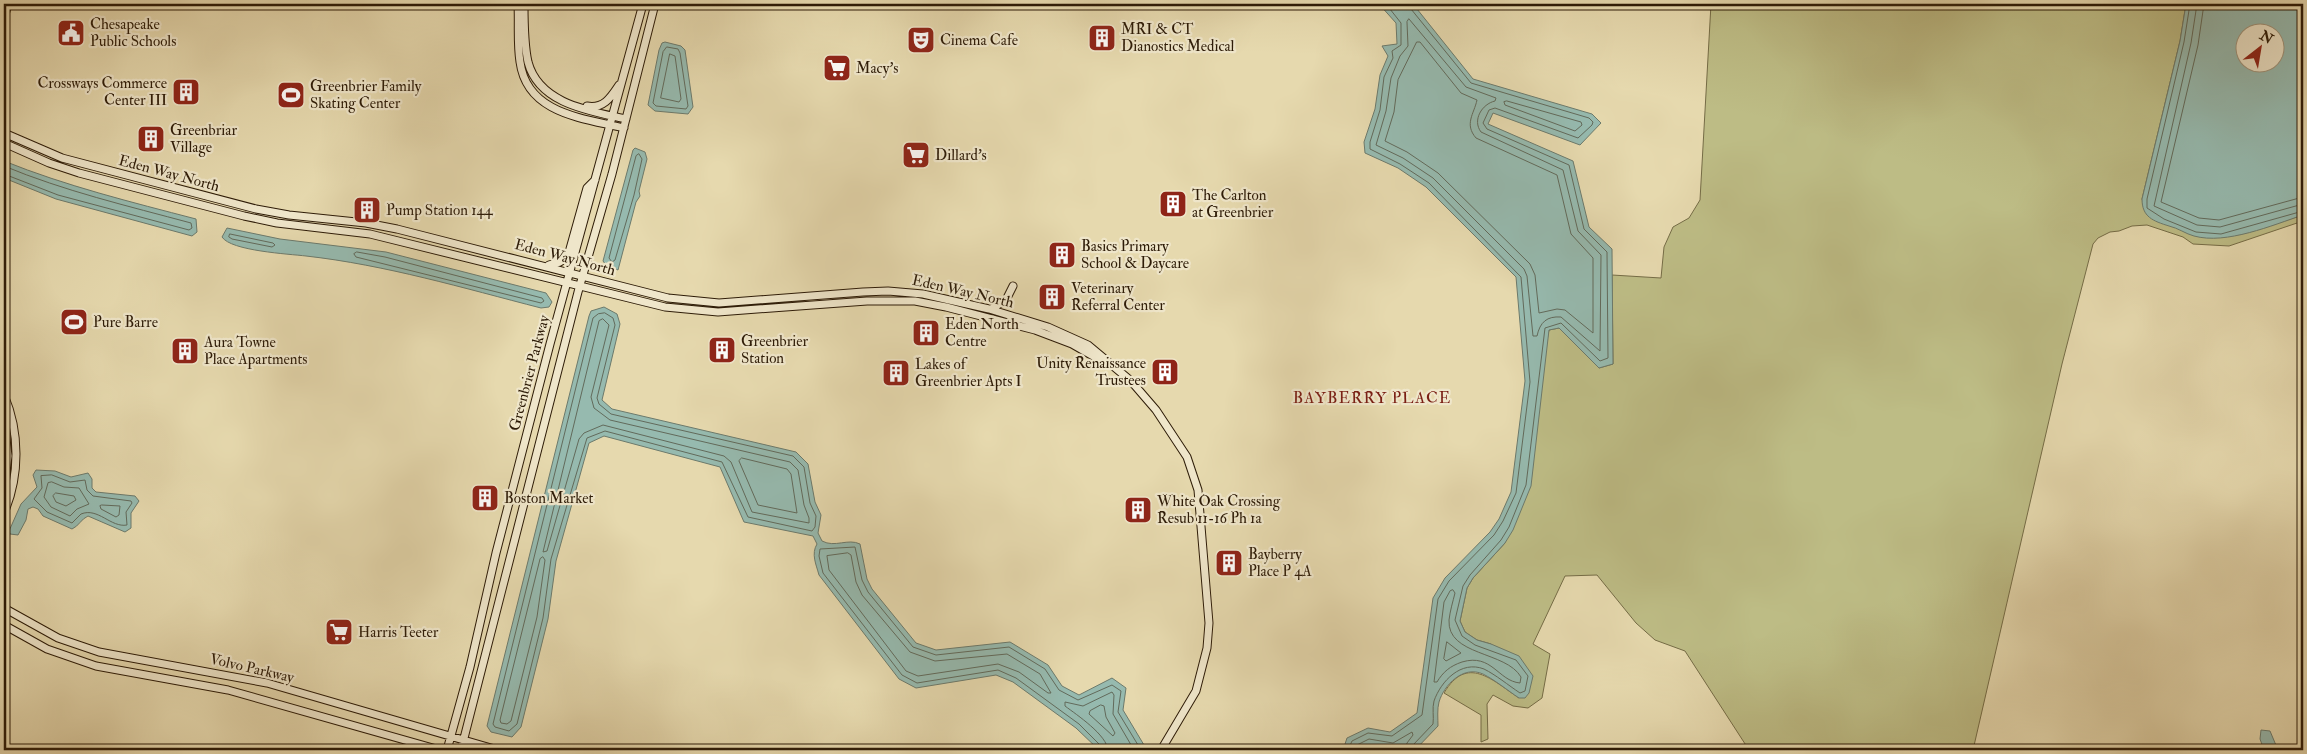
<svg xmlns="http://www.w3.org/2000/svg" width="2307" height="754" viewBox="0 0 2307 754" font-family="'IM FELL Double Pica',serif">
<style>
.green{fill:#bdbc85;stroke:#756c46}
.water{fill:#96baaf;stroke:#6c7a6c;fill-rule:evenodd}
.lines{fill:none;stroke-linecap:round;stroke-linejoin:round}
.shore{stroke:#626a5b;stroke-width:1}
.secondary-casing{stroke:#2d1b07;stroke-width:9}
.secondary{stroke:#efe6ca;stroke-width:7}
.labels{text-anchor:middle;stroke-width:4.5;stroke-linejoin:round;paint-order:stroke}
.poi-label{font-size:15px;fill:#2d1b07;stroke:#efe6ca;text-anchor:start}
.street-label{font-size:15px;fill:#2d1b07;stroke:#efe6ca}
.neighbourhood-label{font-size:16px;letter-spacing:1px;fill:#7a1f14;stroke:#efe6ca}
</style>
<rect width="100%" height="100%" fill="#e6d9ae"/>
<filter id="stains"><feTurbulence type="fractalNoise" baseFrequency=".004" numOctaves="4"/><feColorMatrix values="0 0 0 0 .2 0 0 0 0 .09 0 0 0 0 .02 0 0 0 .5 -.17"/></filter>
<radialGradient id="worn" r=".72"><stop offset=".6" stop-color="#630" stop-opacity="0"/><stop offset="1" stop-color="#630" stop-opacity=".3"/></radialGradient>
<path class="green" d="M1711,4h475l-6,37 -38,158 5,16 27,12h91l38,-12v6l-74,25 -36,-2 -10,-7 -36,-12 -15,1 -13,5 -9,1 -12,6 -5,6 -31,120 -89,386h-224l-64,-99 -30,-11 -19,-17 -39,-48 -32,1 -32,68 17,10 -8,44 -14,10 -15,-2 -20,-11 -6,9 1,35 -7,3v-27l-37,-22c23,-39 48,-13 75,5l-28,-54 -14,-4 -12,-8 -5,-11 7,-33 6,-10 32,-35 44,-213 10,-2 40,40 14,-4 -1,-89 49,3 3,-31 9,-20 16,-9 11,-18z"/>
<path class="water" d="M1379,4h34l60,75 119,35 9,9 -21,22 -87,-32 -5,11 85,37 16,66 23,22 1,115 -14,4 -40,-40 -10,2 -18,156 -18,44 -8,13 -32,35 -6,10 -7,33 5,11 12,8 14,4 28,12 14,20 -4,17 -4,5h-6c-12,-8 -24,-18 -36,-24 -20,-9 -39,11 -44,28 -2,7 -1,17 -1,24l-23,24h-72l4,-12 21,-10 22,4 27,-19 16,-115 12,-20 45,-46 9,-13 12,-27 14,-111 -9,-104 -90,-90 -28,-19 -33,-15 -1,-11 11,-33 5,-34 8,-19 -6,-10 15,-2 -1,-21z
M2186,4h117v211c-30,10 -77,30 -109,21 -8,-2 -16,-8 -25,-10 -16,-5 -27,-9 -27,-27l38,-158zM2244,32h30v30h-30z
M665,42l16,4 4,4 8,57 -5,7 -33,-3 -7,-6 11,-55 3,-7z
M635,148l10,4 2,7 -8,32 1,5 -4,6 -18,68 -12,-5 -3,-4 30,-111z
M4,161c62,25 127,41 192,58l1,13 -5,4 -136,-37 -52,-21z
M227,228l53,11 106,13 160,41 6,9 -3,5 -8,1c-78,-20 -155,-43 -235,-52 -17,-2 -75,-5 -84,-19z
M604,307l13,7 3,10 -18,76 10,9 184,43 12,12 7,38 6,13 -3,18 4,8c13,7 26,-3 38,3l7,35 5,10 44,54 20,7 74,-8 38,23 14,21 17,9 33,-17 14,10 -3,22 24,40h-48l-23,-22 -63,-46 -17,-7 -80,13 -17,-9 -80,-104c-3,-11 -8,-21 -2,-31l-4,-8 -69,-14 -24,-55 -116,-31 -15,7 -33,118 -8,58 -27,108 -9,10 -21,-5 -4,-6 102,-410 2,-5z
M36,470l19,1 16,6 17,-4 4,6v9l4,4 39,4 4,5 -8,12v15l-6,4 -37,-16c-7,3 -9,10 -16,13l-29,-13 -5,-7 -5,-2 -5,2 -2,11 -8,15 -8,-1 -1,-3 12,-27 16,-17 -4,-12z
M2261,730l9,1 8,19h-14l-4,-11z"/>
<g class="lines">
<path class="shore" d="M1409,4l2,5 60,74 118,35 4,4 -1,3 -14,13 -83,-30 -6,2 -6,13 4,6 82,36 15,64 23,23 1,106 -8,3 -39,-38 -16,5 -19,157 -17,42 -8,13 -31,35 -7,11 -8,34 7,16 13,9 41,15 12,16 -3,15 -5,2c-12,-8 -24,-18 -36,-24 -23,-9 -43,12 -50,32 -2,7 0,16 -1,23l-20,21 -1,5
M2190,4l-6,38 -37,157v9l17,11 32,13 25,2 82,-23
M2197,4l-6,39 -37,163 43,19 23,2 83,-23
M2204,4l-6,41 -37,157 38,16 20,2 84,-23
M1409,19l57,68 30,11 -1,3c-13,3 -23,19 -14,31l82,38 15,61 23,24 -1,96 -39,-34c-14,-1 -21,5 -24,19h-4l-6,-60 -3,-7 -91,-91 -30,-20 -27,-13 10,-34 5,-33 9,-22 8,-10 -1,-24z
M1417,42h3l41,51 16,7c-3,14 -13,24 -1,38l81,37 14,59 22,24v75l-28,-23 -8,-1 -18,4 -4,-38 -5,-11 -92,-91 -31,-21 -22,-11 9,-29 4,-32z
M667,47l11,2 2,4 8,53 -2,3 -30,-3 -3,-3 10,-51z
M670,54l5,2 6,43 -2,3 -18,-4z
M1507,101l74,21 1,3 -7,6 -70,-26 -1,-3z
M639,154l3,5 -8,36 -19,65 -3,2 -3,-4 27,-102z
M4,166c60,25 124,40 187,57l1,5 -3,2 -131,-35 -54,-21
M230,234l43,9 2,2 -3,2 -40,-8 -3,-2z
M357,252l28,5 157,41 2,3 -3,2 -185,-46 -2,-3z
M605,313l8,5 2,7 -18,73 2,6 12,10 182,42 11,11 6,36 6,13 -1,11 -3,4 -64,-14 -26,-55 -117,-31 -18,7 -36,121 -8,59 -26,106 -8,7 -14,-4 -2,-3 100,-406 5,-4z
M603,319l6,6 -18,72 3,11 16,12 180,42 8,8 6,35 5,13v5l-57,-11 -21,-50 -7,-6 -121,-31 -19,8 -5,6 -32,112 -4,1 56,-231z
M742,458l45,11 4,5 6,39 -39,-8 -19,-44z
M52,475l18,7 15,-2 2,10 6,6 38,5 1,2 -6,9 1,13c-16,3 -29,-18 -46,-11l-9,9 -25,-11 -13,-13 8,-11 -1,-12z
M52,482l12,5 15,1 10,16 -12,5 -7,7 -19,-9 -7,-10 4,-14z
M56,493l18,3 2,4 -10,6 -10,-4 -3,-6z
M102,505l18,1 -1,9 -3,2 -15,-8 -1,-3z
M848,553l3,2 5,27 6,13 48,57 25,9 72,-7 33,20 11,19h-3l-29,-21 -21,-8 -80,12 -12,-5 -77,-101 -2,-14z
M543,557l2,3 -8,57 -26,104 -4,3 -6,-1 -1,-3 40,-161z
M1453,590l2,3c-2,8 -5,18 -6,27 -2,36 57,31 72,57l-1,6c-22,-2 -28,-30 -58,-21 -12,4 -19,10 -25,20h-3l10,-80 6,-11z
M1447,642l14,11 -15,8 -2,-2z
M1101,705l3,1 2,11 9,16 -2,3 -24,-22 1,-3z
M1102,750l-2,-5 -21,-21 -63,-46 -18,-8 -81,13 -15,-8 -79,-102 -4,-17 1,-7 35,-2 7,33 6,12 45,55 23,8 73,-8 36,22 14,21 19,10 34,-15 9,6 -3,21 23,38
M1108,750c-1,-15 -31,-35 -43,-44v-4l18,4 29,-14 2,3 -1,19 21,36
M1348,750l4,-9 16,-8 24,3 30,-21 16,-116 11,-18 45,-46 9,-14 13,-28 14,-111 -9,-105 -92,-94 -29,-19 -30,-15v-7l10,-32 4,-33 9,-19 -1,-7 9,-6v-22l-15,-19
M1355,750l2,-5 12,-6 24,4 19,-11 1,3 -6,8 -2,7"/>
<defs>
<path id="secondary" d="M518,4c1,19 -1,39 2,58 7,52 63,56 104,66
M524,4c0,18 0,40 4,58 11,42 62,49 98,57
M4,18l4,-14
M587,106c17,3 24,-9 32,-21
M4,133l58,25 194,51 33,6 77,8 31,6 271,69 51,5 144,-11 25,-1 35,3 66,15 59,18 40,18 43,36 25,29 31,47 11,33 11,133 -2,25 -11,43 -35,59
M4,143l45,20 30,10 165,43 33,7 93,11 295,73 53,5 149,-11h48l31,6 89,23 37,14 35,20
M549,265l11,-3 8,-6 19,-68 8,-8
M991,309l15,-9 7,-14
M4,395c16,37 16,81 0,118
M4,422l4,34 -4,31
M4,608l54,30 41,14 168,31 231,67
M4,625l43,24 49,17 132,24 212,60
M447,750l23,-83 26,-114 54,-209 93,-340
M461,750l117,-458 34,-118 43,-170"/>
</defs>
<use href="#secondary" class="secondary-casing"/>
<use href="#secondary" class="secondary"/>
</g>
<defs>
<symbol id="civic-square" viewBox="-11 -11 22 22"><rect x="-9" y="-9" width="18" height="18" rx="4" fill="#8f2418" stroke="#efe6ca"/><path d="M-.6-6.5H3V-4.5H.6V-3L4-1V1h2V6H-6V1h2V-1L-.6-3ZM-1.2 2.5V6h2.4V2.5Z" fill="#fff"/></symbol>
<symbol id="building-square" viewBox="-11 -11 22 22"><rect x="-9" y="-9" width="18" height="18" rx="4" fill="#8f2418" stroke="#efe6ca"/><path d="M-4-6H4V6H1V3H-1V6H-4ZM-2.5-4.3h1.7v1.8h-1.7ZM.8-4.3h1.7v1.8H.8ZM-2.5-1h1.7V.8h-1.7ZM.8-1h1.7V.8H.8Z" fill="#fff"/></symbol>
<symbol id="theatre-square" viewBox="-11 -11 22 22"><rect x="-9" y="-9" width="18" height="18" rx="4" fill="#8f2418" stroke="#efe6ca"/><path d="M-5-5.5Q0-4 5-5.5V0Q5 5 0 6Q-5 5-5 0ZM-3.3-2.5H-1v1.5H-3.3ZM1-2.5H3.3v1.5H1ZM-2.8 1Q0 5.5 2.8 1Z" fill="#fff"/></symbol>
<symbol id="supermarket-square" viewBox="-11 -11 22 22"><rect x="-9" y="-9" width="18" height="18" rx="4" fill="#8f2418" stroke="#efe6ca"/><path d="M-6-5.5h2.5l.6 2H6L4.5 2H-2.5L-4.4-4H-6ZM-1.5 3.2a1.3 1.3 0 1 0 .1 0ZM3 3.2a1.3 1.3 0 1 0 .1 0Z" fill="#fff"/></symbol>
<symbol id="stadium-square" viewBox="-11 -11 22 22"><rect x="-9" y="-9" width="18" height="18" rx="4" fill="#8f2418" stroke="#efe6ca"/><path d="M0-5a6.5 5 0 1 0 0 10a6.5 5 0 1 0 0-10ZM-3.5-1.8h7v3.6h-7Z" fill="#fff"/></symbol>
</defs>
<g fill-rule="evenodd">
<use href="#civic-square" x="55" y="17" width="32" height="32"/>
<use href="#building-square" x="1086" y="22" width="32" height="32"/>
<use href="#theatre-square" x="905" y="24" width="32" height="32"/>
<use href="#supermarket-square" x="821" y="52" width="32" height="32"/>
<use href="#building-square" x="170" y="76" width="32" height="32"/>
<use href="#stadium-square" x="275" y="79" width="32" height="32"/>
<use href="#building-square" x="135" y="123" width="32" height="32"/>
<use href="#supermarket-square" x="900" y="139" width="32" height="32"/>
<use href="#building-square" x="1157" y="188" width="32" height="32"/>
<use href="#building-square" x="351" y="194" width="32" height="32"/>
<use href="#building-square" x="1046" y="239" width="32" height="32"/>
<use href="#building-square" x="1036" y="281" width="32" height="32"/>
<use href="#stadium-square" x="58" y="306" width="32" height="32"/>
<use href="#building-square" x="910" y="317" width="32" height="32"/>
<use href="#building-square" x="706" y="334" width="32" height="32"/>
<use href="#building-square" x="169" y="335" width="32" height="32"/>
<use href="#building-square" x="1149" y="356" width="32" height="32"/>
<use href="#building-square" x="880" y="357" width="32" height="32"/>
<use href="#building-square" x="469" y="482" width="32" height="32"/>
<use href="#building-square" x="1122" y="494" width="32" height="32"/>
<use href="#building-square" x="1213" y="547" width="32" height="32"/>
<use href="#supermarket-square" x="323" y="616" width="32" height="32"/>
</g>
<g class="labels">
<g class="poi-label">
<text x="90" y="29">Chesapeake<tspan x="90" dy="17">Public Schools</tspan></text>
<text x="1121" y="34">MRI &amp; CT<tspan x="1121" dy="17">Dianostics Medical</tspan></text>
<text x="940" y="45">Cinema Cafe</text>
<text x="856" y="73">Macy's</text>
<text x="167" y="88" text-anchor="end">Crossways Commerce<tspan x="167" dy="17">Center III</tspan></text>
<text x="310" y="91">Greenbrier Family<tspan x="310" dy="17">Skating Center</tspan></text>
<text x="170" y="135">Greenbriar<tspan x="170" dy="17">Village</tspan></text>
<text x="935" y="160">Dillard's</text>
<text x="1192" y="200">The Carlton<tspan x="1192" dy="17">at Greenbrier</tspan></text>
<text x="386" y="215">Pump Station 144</text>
<text x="1081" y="251">Basics Primary<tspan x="1081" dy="17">School &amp; Daycare</tspan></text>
<text x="1071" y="293">Veterinary<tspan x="1071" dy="17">Referral Center</tspan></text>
<text x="93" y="327">Pure Barre</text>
<text x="945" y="329">Eden North<tspan x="945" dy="17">Centre</tspan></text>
<text x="741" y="346">Greenbrier<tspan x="741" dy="17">Station</tspan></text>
<text x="204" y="347">Aura Towne<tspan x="204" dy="17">Place Apartments</tspan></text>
<text x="1146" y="368" text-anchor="end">Unity Renaissance<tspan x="1146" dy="17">Trustees</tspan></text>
<text x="915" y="369">Lakes of<tspan x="915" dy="17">Greenbrier Apts I</tspan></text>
<text x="504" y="503">Boston Market</text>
<text x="1157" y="506">White Oak Crossing<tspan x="1157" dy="17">Resub 11-16 Ph 1a</tspan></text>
<text x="1248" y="559">Bayberry<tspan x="1248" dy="17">Place P 4A</tspan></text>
<text x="358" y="637">Harris Teeter</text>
</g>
<g class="street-label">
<text transform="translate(169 173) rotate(15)" y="5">Eden Way North</text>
<text transform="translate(565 257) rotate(15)" y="5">Eden Way North</text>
<text transform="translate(963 291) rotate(13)" y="5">Eden Way North</text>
<text transform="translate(529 373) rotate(-75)" y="5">Greenbrier Parkway</text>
<text transform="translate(252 668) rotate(13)" y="5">Volvo Parkway</text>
</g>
<g class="neighbourhood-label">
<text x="1372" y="403">BAYBERRY PLACE</text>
</g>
</g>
<rect width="2307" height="754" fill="none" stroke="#e6d9ae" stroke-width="20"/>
<rect x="5" y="5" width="2297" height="744" fill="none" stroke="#2d1b07" stroke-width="2.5"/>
<rect x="10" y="10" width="2287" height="734" fill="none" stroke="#2d1b07"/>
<g transform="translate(2260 48) rotate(31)"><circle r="24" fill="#efe6ca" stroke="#a1957c"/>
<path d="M0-4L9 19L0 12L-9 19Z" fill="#8f2418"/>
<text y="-8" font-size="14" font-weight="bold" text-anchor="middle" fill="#2d1b07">N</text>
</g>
<rect width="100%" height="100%" filter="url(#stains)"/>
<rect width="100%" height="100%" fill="url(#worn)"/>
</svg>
